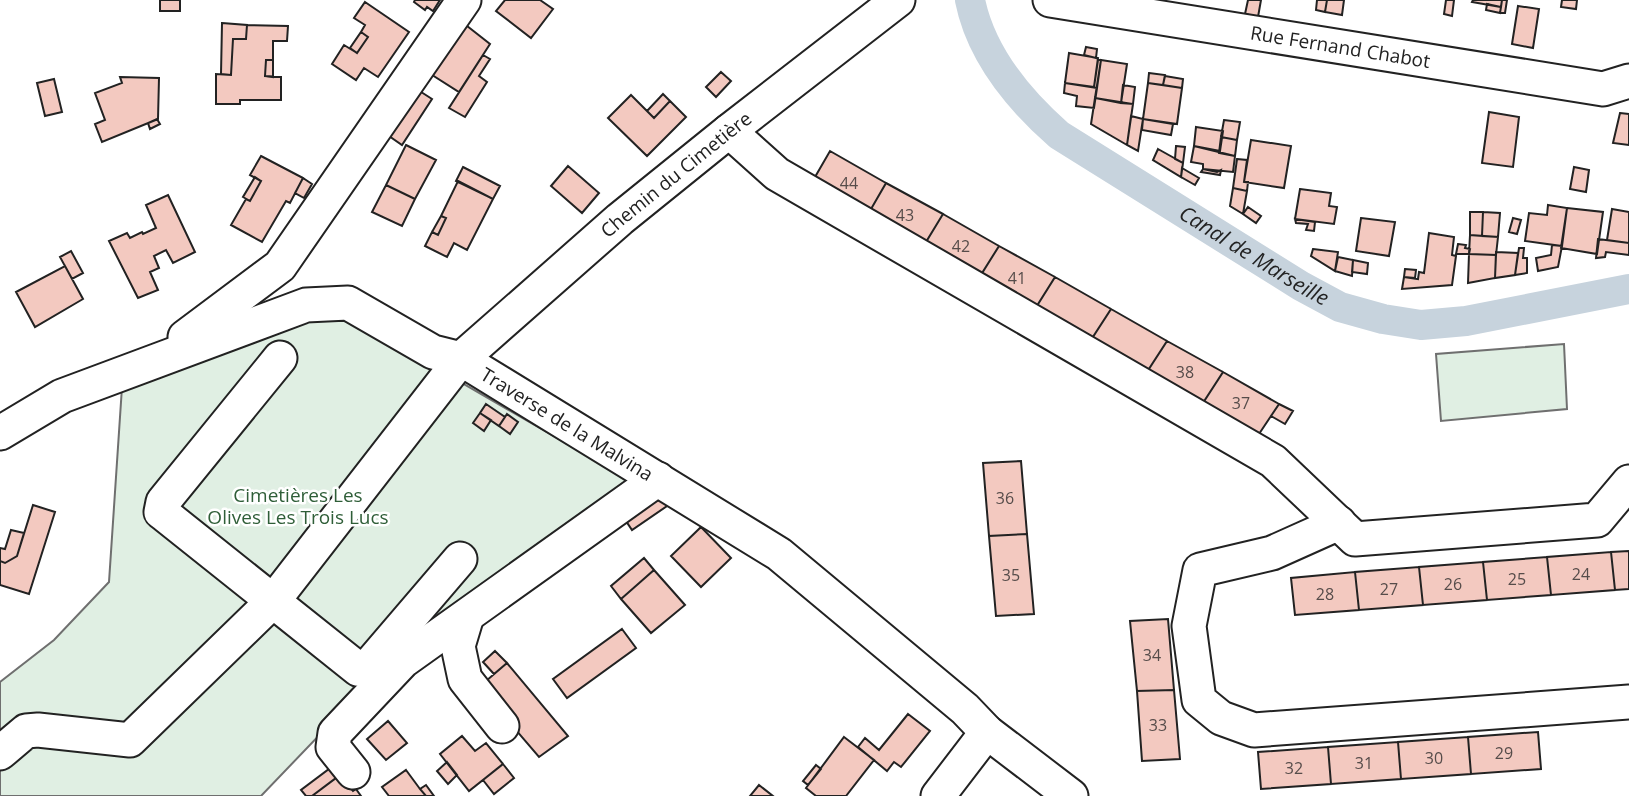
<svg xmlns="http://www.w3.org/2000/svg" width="1629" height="796" viewBox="0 0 1629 796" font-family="'Open Sans',sans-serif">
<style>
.green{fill:#e0efe3;stroke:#6f6f6f;stroke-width:2}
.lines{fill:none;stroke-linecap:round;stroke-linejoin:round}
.canal{stroke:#c7d3dd;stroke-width:30}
.building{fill:#f3c9c0;stroke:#222;stroke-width:2}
.minor-casing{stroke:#222;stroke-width:37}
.minor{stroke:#fff;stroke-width:33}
.labels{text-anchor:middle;stroke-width:5;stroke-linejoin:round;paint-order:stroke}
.number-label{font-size:16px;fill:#564c4a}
.street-label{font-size:19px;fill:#222;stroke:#fff}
.park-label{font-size:19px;fill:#2f5e38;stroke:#fff}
.water-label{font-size:21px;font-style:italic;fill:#222;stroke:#fff}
</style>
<rect width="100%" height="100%" fill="#fff"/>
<path class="green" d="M303,312l45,5 292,169 -241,166 -138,144h-261v-114l54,-42 55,-58 13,-195z
M1564,344l3,65 -126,12 -5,-67z"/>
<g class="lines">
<path class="canal" id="s1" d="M970,0c11,55 48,99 89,135l242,151 39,21 43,12 38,6 45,-4 163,-32"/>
</g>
<path class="building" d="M160,0h20v11h-20z
M415,0h25l-7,11 -6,-4 -2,3 -11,-8z
M505,0h35l13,9 -22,29 -35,-27z
M1248,0h13l-3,17 -13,-3z
M1317,0h10l-2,12 -9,-2z
M1327,0h17l-2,15 -17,-3z
M1446,0h8l-2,16 -8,-2z
M1473,0h29l-1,7 -29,-5z
M1502,0h5l-2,13h-5z
M1562,0h15l-1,9 -15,-2z
M365,2l44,30 -31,45 -14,-9 -8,12 -24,-16 12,-19 13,8 11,-16 -7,-5 4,-7 -11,-7z
M1487,4l14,3 -1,6 -14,-3z
M1518,6l21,3 -6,39 -21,-4z
M462,22l28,22 -31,48 -30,-19z
M222,23l25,2 -1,14h-13l-2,36 -10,-1z
M247,25l41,1 -1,15h-14v19h-7l-1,16 16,1v23h-41v4h-24v-30l15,1 2,-36h13z
M361,32l7,5 -11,16 -7,-5z
M1086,47l11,2 -1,9 -12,-3z
M1069,53l29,5 -4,29 -29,-4z
M483,55l7,4 -11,17 8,6 -22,35 -16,-9z
M266,60h7v17l-8,-1z
M1098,60h3l-4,28 -3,-1z
M1101,60l26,4 -6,39 -26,-5z
M721,72l10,9 -15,16 -10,-10z
M1149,73l16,2 -2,10 -15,-2z
M1165,76l18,3 -1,9 -19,-3z
M120,77l39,1 -1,41 -56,23 -7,-18 10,-4 -10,-27 27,-10z
M54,79l8,33 -17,4 -8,-33z
M1065,83l32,5 -3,20 -18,-2 1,-10 -13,-3z
M1148,83l34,5 -5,36 -34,-5z
M1123,85l12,2 -2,17 -12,-1z
M418,90l14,9 -30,46 -13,-9z
M663,94l7,7 -16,17 -7,-7z
M631,95l23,23 16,-17 16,16 -39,39 -39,-38z
M1095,98l38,6 -6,41 -36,-21z
M1489,112l30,5 -6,50 -31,-4z
M1620,113l9,1v31l-16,-2z
M1131,116l12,3 -5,32 -11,-6z
M157,119l3,5 -10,5 -2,-6z
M1143,119l30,5 -2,11 -29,-5z
M1224,120l16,2 -3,18 -16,-3z
M1196,127l27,4 -3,20 -26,-5z
M1221,137l16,3 -2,16 -16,-3z
M1251,140l40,6 -7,42 -40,-6z
M406,145l30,15 -21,39 -29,-14z
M1176,146l9,1 -2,16 -8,-4z
M1194,146l41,10 -2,16 -30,-3v-5l-12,-2z
M1158,149l25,14 -2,14 -28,-17z
M830,151l56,32 -19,33 -56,-32z
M261,156l42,22 -13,25 -4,-2 -24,41 -31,-17 15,-26 4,2 11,-20 -11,-6z
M1237,159l10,1 -3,22h4l-1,9 -14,-3z
M568,166l31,27 -17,20 -31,-27z
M463,167l37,19 -7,13 -37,-18z
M1574,167l15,3 -3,22 -16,-3z
M1182,168l17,10 -4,7 -14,-8z
M1203,169l14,3 4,-2 -1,5 -19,-3z
M255,177l6,4 -11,20 -7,-4z
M303,178l9,6 -8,14 -9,-5z
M458,181l35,18 -26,51 -13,-7 -7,14 -22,-11 7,-14 6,3 8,-17 -5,-2z
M886,183l57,31 -20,33 -56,-31z
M386,185l29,14 -13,27 -30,-14z
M1233,188l14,3 -4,23 -13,-8z
M1300,189l31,4 -2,13 8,1 -3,17 -39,-5z
M168,195l27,57 -22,11 -7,-13 -12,6 5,12 -9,4 8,18 -20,8 -29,-57 18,-8 3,5 12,-6 1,2 13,-6 -10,-23z
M1548,205l19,3 -5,38 -37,-5 4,-28 18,2z
M1248,207l13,9 -5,7 -13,-9z
M1567,208l36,4 -6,42 -36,-6z
M1612,209l17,3v31l-22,-3z
M1470,212h13l-1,24 -12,-1z
M1483,212l17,1 -2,24 -16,-1z
M943,214l56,32 -20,32 -56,-31z
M441,216l5,2 -8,17 -6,-3z
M1361,218l34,4 -6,34 -33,-5z
M1513,218l8,2 -4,14 -8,-2z
M1295,219l20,3 -1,9 -8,-1 2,-6 -12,-1z
M1429,233l25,4 -2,18 4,1 -4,29 -50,4 2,-12 14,2 1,-7 5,1z
M1470,235l28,2 -2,18 -27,-1z
M1598,239l31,4v12l-23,-3 -1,5 -9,1z
M1458,244l8,1 -1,3 5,1 -1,5h-13z
M1552,245l10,1 -4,21 -20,4 -2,-13 15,-3z
M999,246l56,31 -20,32 -56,-31z
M1519,248h5l-1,10h4v15l-12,2z
M1313,249l25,3 -3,19 -24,-15z
M71,251l12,22 -11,6 -12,-22z
M1496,252l22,1 -3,22 -20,3z
M1469,254l27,1 -1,23 -27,5z
M1338,257l15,3 -1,16 -17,-5z
M1353,260l15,3 -1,11 -15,-2z
M65,266l18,33 -48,28 -19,-35z
M1405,269l11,1 -1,8 -11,-1z
M1055,277l56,32 -20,31 -56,-31z
M1111,309l56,32 -20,31 -56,-32z
M1167,341l56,31 -20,31 -56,-31z
M1223,372l56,32 -20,30 -56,-31z
M486,404l19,13 -6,9 -19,-13z
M1279,404l14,7 -8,13 -14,-8z
M480,413l11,7 -7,11 -11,-8z
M507,414l11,8 -8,12 -11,-8z
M1021,461l6,73 -38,2 -6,-73z
M658,496l12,8 -38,26 -8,-12z
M33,505l22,7 -26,82 -29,-9v-24l5,2 12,-7z
M701,527l30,31 -30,29 -30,-31z
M11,530l13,3 -7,23 -12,7 -5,-2v-13l5,1z
M1027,534l7,80 -38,2 -7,-80z
M1629,551v38l-14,1 -4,-38z
M1611,552l4,38 -64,5 -4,-38z
M1547,557l4,38 -64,5 -4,-38z
M644,558l10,12 -33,29 -10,-13z
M1483,562l4,38 -64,5 -4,-38z
M1419,567l4,38 -64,5 -4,-38z
M654,570l31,35 -34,28 -30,-34z
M1355,572l4,38 -64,5 -4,-37z
M1168,619l6,71 -37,1 -7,-70z
M622,629l14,19 -69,50 -14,-19z
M495,651l12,12 -13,11 -11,-12z
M507,663l61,73 -29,21 -60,-70z
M1174,690l6,69 -38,2 -5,-70z
M908,714l22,17 -29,36 -7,-5 -7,9 -29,-24 7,-9 14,12z
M388,721l19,22 -21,17 -19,-21z
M1538,732l3,37 -70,5 -3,-37z
M462,736l13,15 11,-8 17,21 -34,27 -29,-37z
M844,737l30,23 -28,36h-30l-10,-8z
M1468,737l3,37 -70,5 -3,-37z
M1398,742l3,37 -70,5 -3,-37z
M1328,747l3,37 -70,5 -3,-37z
M447,762l10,13 -9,9 -11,-13z
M503,764l11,14 -20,16 -11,-14z
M816,765l5,4 -13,16 -5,-4z
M333,766l7,9 -28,21h-6l-5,-6z
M406,770l14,19 6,7h-37l-7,-9z
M340,775l13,16 3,-2 5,7h-49z
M426,785l8,11h-8l-6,-7z
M759,785l14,11h-23z"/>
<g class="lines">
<defs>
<g id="minor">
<path id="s2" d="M1050,0l553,89 26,-8"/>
<path d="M729,131l48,43 496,287 82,78 242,-19 32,-38"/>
<path d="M185,337l95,-71 184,-266"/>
<path d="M280,358l-117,144 -2,10 4,3 193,154 13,-6 89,-104"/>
<path id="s3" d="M0,433l62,-37 244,-91 42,-2 85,49 28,7 318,195 186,155 22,23 84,64"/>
<path d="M1339,523l-67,30 -72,17 -11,56 10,74 22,18 33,12 375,-28"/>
<path d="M467,616l-9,30 7,33 37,47"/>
<path id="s4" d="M0,753l26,-22 12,-1 92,10 144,-140 187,-241 159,-140 109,-88 169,-131"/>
<path d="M353,772l-20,-25 2,-14 68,-72 255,-182"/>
<path d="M938,796l49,-64"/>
</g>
</defs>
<use href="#minor" class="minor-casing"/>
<use href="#minor" class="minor"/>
</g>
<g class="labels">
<g class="number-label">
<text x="849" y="189">44</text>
<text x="905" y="221">43</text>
<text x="961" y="252">42</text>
<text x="1017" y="284">41</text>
<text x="1185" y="378">38</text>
<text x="1241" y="409">37</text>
<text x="1005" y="504">36</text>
<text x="1581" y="580">24</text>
<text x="1011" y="581">35</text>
<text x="1517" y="585">25</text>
<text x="1453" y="590">26</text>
<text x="1389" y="595">27</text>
<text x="1325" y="600">28</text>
<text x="1152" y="661">34</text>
<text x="1158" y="731">33</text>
<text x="1504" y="759">29</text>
<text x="1434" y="764">30</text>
<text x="1364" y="769">31</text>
<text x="1294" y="774">32</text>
</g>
<g class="street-label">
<text dy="7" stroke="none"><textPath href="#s2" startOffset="294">Rue Fernand Chabot</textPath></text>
<text dy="7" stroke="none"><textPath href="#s4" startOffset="928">Chemin du Cimetière</textPath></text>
<text dy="7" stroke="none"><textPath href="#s3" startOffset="626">Traverse de la Malvina</textPath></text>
</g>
<g class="park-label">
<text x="298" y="502">Cimetières Les<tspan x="298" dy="22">Olives Les Trois Lucs</tspan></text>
</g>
<g class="water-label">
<text dy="7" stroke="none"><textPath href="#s1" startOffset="394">Canal de Marseille</textPath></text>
</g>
</g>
</svg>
